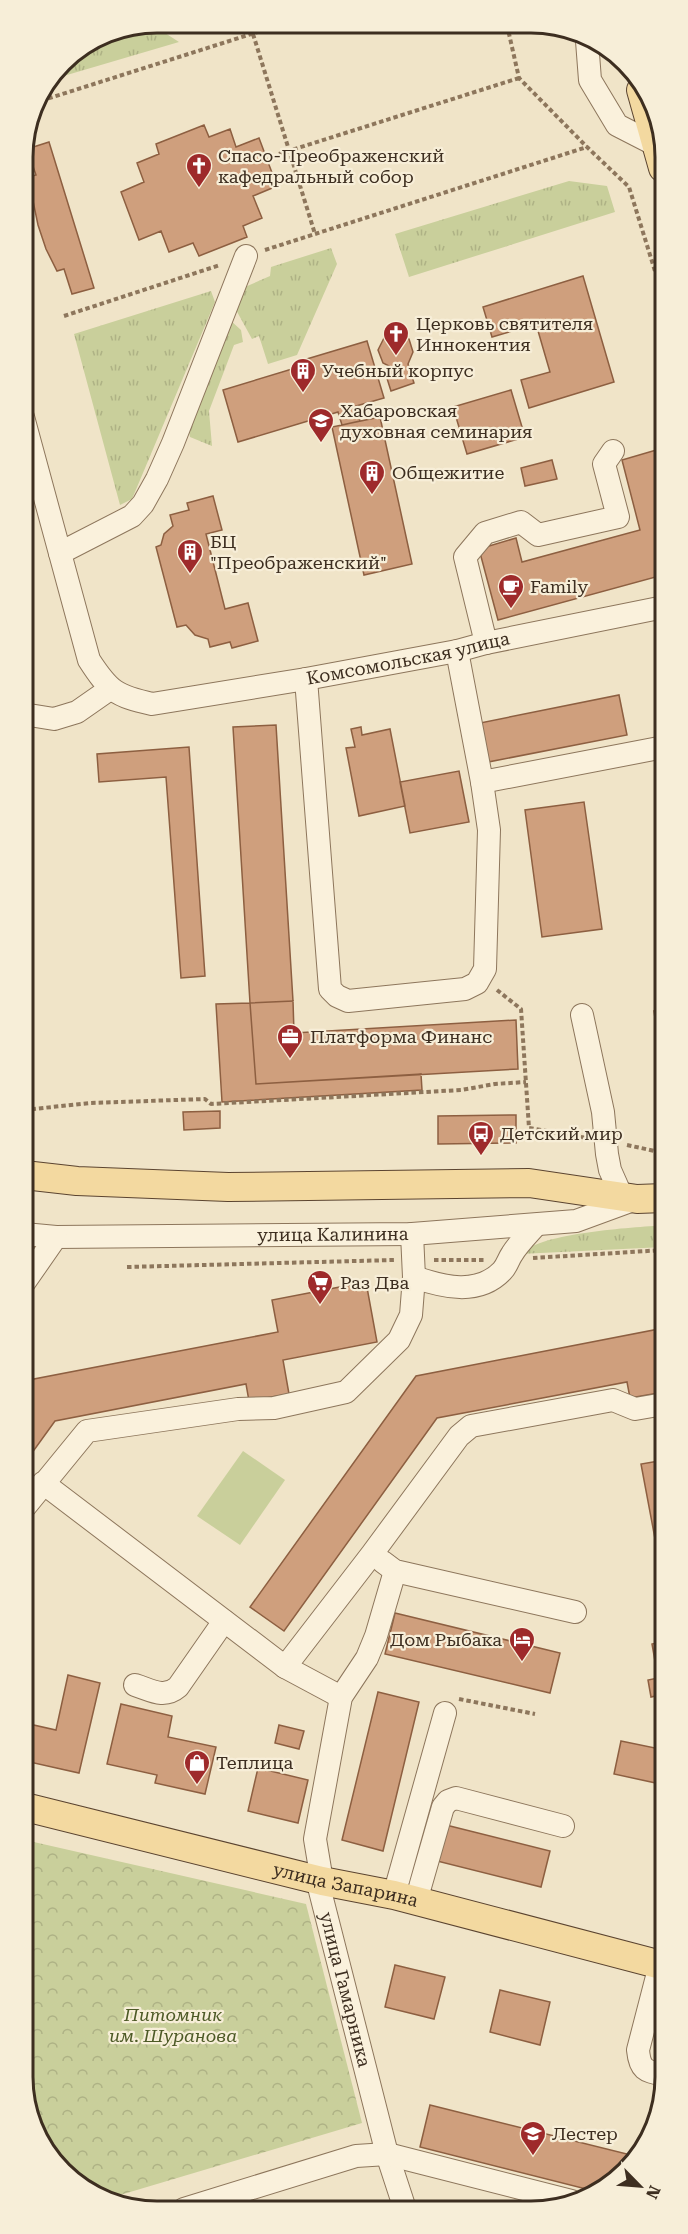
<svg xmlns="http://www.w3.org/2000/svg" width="688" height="2234" viewBox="0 0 688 2234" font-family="'Roboto Serif',serif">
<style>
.grass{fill:url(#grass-tufts)}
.forest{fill:url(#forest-crowns)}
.pitch{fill:#c9cf9b}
.building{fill:#cf9f7d;stroke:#8d5f41;stroke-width:1.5}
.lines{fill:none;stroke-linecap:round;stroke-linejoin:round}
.minor-casing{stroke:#8d765c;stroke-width:24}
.major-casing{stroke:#5b4430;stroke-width:30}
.path{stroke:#8d765c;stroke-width:4;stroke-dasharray:4.5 3;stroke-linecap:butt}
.minor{stroke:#faf1dc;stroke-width:22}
.major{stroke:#f3d9a0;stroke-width:28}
.labels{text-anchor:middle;stroke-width:4.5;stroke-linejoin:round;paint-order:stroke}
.poi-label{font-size:18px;fill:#3d2e20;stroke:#f7eed8;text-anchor:start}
.street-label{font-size:18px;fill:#3d2e20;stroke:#f7eed8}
.park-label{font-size:18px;font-style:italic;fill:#4d5a26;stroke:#f7eed8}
.rim{fill:none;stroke:#3d2e20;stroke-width:3}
</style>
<defs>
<pattern id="grass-tufts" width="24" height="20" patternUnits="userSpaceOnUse" patternTransform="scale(1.5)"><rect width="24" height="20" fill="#c9cf9b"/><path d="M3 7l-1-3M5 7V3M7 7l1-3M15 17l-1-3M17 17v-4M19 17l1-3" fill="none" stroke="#aeb285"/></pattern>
<pattern id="forest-crowns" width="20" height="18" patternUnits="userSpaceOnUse" patternTransform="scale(1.5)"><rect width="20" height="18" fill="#c9cf9b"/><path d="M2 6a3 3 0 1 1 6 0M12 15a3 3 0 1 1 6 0" fill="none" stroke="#aeb285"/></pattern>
</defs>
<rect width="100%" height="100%" fill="#f0e4c8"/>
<path class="grass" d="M151,24l28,18 -129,38 12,-18 44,-29z
M569,181l38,5 8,26 -206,65 -14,-43z
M331,248l6,16 -40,91 -29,9 -9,-28 -7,3 -17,-31 10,-21 25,-11 1,-9z
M211,291l4,11 -83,197 -12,6 -46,-171z
M230,320l11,10 2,12 -9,3 -25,66 3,35 -22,-9 -2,-10z
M664,1225v22l-144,7c23,-22 111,-26 144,-29z"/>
<path class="forest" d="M25,1840l281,64 56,219 -252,75 -48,-26 -37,-69z"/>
<path class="pitch" d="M243,1451l42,29 -45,65 -43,-29z"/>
<path class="building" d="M204,125l5,12 21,-8 6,18 23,-9 18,48 -24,10 9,22 -19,8 4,11 -48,19 -6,-13 -24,9 -8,-21 -22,9 -18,-48 23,-10 -7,-19 22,-9 -3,-10z
M49,142l45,146 -22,6 -8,-25 -7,2 -11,-22 -8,-24 -10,-48 8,-2 -9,-26z
M583,276l31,106 -85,26 -8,-28 29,-8 -14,-48 -44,13 -9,-30z
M396,333l13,6 4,13 -5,12 6,19 -23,8 -6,-19 10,-3 -12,-6 -5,-13 6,-12z
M367,341l17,57 -28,8 4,15 -18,4 -4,-13 -100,30 -15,-52 79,-24 -2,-5z
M511,390l14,47 -58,17 -14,-47z
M380,417l32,147 -48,11 -32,-148z
M663,448v127l-165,45 -19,-71 37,-11 6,24 118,-32 -18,-70z
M552,460l5,19 -32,7 -4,-18z
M213,496l9,34 -16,4 19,75 23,-6 10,38 -26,7 -2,-6 -20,5 -2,-8 -13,-4 -9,-10 -9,2 -21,-80 5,-2 3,-11 9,-8 -3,-11 19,-5 -2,-7z
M23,593l8,20 -8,2z
M619,695l8,40 -139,27 -8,-39z
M276,725l17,276 -43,2 -17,-276z
M361,727l1,8 28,-6 15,77 -46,10 -13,-68 9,-1 -4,-18z
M189,747l16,229 -24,2 -15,-201 -67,5 -2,-28z
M459,771l10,51 -59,11 -10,-51z
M584,802l18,127 -60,8 -17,-127z
M293,1001l1,32 222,-13 2,49 -262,15 -6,-81z
M250,1003l6,81 165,-10 1,16 -200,12 -6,-98z
M664,1010v72l-10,-71z
M220,1111v17l-36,2 -1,-18z
M516,1115v28l-78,1v-28z
M366,1282l11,60 -94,18 6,34 -40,7 -3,-17 -191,37 -31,43v-71l10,-14 244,-47 -6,-32z
M659,1329l5,31v32l-34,6 -3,-16 -190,36 -153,213 -34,-24 166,-231z
M665,1460v132l-24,-128z
M395,1613l165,40 -10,40 -165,-39z
M665,1641v72h-2l-3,-18 -9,2 -3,-17 10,-2 -6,-34z
M68,1675l32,8 -21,90 -54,-12v-19l4,-18 27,6z
M378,1692l41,10 -36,149 -41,-11z
M121,1704l51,12 -4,21 48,10 -11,47 -50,-11 2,-8 -50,-11z
M279,1725l25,6 -5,18 -24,-6z
M621,1741l44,9v35l-51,-11z
M258,1768l50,12 -10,43 -50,-12z
M446,1825l104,26 -9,36 -104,-26z
M395,1965l50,12 -11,42 -49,-12z
M500,1990l50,12 -10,43 -50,-13z
M430,2105l205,51 -1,4 -2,6 -42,24 -170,-43z"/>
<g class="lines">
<defs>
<g id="minor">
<path d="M587,41l3,39 27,45 39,20"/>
<path id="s1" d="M23,417l66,243c20,31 27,36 63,44l154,-25 151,-28 29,-8 178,-36"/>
<path d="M60,553l72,-37 11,-12 14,-25 16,-36 73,-187"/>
<path d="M486,643l-21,-86 20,-24 36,-11 17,13 80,-18 -14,-53 9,-13"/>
<path d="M306,679l24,310 7,7 11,5 117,-12 12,-6 8,-14 4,-139 -7,-48 -25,-131"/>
<path d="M23,714l31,5 23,-7 33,-23"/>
<path d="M482,782l182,-35"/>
<path d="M582,1015l21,97 4,42 3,16 12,27"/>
<path id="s2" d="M24,1234l32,3 356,-3 164,-13 60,-22"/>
<path d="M414,1277c29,10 64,19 88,-6 5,-5 6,-11 10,-17 6,-10 16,-20 24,-29"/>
<path d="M24,1283l32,-46"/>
<path d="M43,1483l242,184 56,30"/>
<path d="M24,1508l63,-77 151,-22 36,-1 72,-16 53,-52 12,-25 3,-38 -2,-43"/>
<path d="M383,1562l12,9 180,41"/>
<path id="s3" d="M395,1571l-19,65 -9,22 -26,39 -26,142 7,42 -3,6 68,267 18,55"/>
<path d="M285,1667l87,-113 87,-118 12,-10 142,-26 22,9 29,-5"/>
<path d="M135,1685c16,5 29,14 43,2l46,-66"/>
<path d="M394,1895l51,-182"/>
<path d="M416,1901l27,-94 5,-6 8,-3 107,28"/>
<path d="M660,1965l-22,85c2,21 8,21 27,25"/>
<path d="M184,2209l172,-53 31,-2 184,47"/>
</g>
<g id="major">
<path d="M641,90l22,78"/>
<path d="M24,1175l53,6 151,6 301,-4 108,16 27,-1"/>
<path id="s4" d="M25,1807l297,74 72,14 271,71"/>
</g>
</defs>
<use href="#minor" class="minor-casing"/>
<use href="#major" class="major-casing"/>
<path class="path" d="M507,25l12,53 68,69 42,40 34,110
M253,34l62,200
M34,103l252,-80
M279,154l240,-76
M265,250l322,-103
M64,316l156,-51
M497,990l24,19 8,119 58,10
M24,1110l66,-7 115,-4 6,5 250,-14 34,-6 31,-2
M627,1145l37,8
M533,1258l131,-8
M434,1260h50
M127,1267l267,-7
M459,1699l76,15"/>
<use href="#minor" class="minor"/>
<use href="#major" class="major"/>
</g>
<defs>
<symbol id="church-pin" viewBox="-11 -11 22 30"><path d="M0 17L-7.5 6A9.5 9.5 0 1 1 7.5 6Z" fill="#9e2a2b" stroke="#f7eed8"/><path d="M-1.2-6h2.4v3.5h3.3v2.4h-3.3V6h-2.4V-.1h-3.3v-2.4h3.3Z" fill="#fff"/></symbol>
<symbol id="building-pin" viewBox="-11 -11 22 30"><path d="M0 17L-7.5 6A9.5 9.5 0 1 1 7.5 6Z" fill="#9e2a2b" stroke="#f7eed8"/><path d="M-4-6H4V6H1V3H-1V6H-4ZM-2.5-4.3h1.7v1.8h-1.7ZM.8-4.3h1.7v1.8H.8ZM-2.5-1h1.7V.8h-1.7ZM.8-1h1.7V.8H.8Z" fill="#fff"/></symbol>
<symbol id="university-pin" viewBox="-11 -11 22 30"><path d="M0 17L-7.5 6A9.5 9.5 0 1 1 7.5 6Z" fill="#9e2a2b" stroke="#f7eed8"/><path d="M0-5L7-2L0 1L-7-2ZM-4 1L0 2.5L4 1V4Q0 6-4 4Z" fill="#fff"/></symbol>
<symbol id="cafe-pin" viewBox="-11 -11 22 30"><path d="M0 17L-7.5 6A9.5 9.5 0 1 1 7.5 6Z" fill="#9e2a2b" stroke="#f7eed8"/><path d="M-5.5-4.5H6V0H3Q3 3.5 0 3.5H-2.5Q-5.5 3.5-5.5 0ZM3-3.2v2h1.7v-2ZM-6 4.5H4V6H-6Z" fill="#fff"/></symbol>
<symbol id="office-pin" viewBox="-11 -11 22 30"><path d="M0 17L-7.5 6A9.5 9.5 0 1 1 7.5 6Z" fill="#9e2a2b" stroke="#f7eed8"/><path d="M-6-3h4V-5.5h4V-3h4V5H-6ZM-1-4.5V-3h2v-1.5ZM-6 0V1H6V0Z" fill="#fff"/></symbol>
<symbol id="bus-pin" viewBox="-11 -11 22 30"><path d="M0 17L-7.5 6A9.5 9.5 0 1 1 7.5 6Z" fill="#9e2a2b" stroke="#f7eed8"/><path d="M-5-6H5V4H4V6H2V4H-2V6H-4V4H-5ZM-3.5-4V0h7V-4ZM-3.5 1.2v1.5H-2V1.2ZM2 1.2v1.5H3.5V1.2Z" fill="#fff"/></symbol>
<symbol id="supermarket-pin" viewBox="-11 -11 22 30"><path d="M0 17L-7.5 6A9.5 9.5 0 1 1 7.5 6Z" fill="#9e2a2b" stroke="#f7eed8"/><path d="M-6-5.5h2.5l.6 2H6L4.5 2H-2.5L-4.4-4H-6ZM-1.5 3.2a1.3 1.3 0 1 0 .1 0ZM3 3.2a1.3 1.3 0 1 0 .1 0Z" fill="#fff"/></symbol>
<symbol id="hotel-pin" viewBox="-11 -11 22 30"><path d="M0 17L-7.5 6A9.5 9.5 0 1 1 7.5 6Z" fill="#9e2a2b" stroke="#f7eed8"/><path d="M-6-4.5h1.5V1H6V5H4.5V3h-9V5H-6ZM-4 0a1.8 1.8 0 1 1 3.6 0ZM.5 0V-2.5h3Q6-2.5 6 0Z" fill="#fff"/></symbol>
<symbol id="shop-pin" viewBox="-11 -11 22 30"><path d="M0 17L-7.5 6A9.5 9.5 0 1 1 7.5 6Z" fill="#9e2a2b" stroke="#f7eed8"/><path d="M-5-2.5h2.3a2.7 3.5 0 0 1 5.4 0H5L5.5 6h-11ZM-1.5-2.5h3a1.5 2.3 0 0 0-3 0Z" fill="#fff"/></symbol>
<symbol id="school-pin" viewBox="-11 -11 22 30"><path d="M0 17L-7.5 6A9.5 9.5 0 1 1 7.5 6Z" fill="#9e2a2b" stroke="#f7eed8"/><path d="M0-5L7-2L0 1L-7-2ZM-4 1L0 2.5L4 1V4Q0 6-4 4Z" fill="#fff"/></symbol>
</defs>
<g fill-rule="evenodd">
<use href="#church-pin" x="184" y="151" width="30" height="40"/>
<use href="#church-pin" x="381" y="319" width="30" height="40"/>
<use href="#building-pin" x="288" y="356" width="30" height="40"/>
<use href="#university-pin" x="306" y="406" width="30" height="40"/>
<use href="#building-pin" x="357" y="458" width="30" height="40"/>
<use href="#building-pin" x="175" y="537" width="30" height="40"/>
<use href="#cafe-pin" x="496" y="572" width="30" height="40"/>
<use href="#office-pin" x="275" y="1022" width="30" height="40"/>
<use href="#bus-pin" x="466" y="1119" width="30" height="40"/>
<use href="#supermarket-pin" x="305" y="1268" width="30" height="40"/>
<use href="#hotel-pin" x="507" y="1625" width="30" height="40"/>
<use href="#shop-pin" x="182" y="1748" width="30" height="40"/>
<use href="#school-pin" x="518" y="2119" width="30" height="40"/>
</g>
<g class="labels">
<g class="poi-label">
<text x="218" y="162">Спасо-Преображенский<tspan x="218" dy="21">кафедральный собор</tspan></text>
<text x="416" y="330">Церковь святителя<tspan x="416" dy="21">Иннокентия</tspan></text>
<text x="322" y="377">Учебный корпус</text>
<text x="340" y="417">Хабаровская<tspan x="340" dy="21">духовная семинария</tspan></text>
<text x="392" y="479">Общежитие</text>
<text x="210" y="548">БЦ<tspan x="210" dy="21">"Преображенский"</tspan></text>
<text x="530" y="593">Family</text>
<text x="310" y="1043">Платформа Финанс</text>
<text x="500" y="1140">Детский мир</text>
<text x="340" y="1289">Раз Два</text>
<text x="502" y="1646" text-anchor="end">Дом Рыбака</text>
<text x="216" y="1769">Теплица</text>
<text x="552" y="2140">Лестер</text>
</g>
<g class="street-label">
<text dy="6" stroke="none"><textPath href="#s1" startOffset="592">Комсомольская улица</textPath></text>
<text dy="6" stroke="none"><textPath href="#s2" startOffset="309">улица Калинина</textPath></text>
<text dy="6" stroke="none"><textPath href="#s4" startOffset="330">улица Запарина</textPath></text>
<text dy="6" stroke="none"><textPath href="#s3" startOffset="438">улица Гамарника</textPath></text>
</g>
<g class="park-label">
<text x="173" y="2021">Питомник<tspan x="173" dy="21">им. Шуранова</tspan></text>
</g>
</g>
<path d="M0 0H688V2234H0ZM157 33H531A124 124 0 0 1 655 157V2077A124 124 0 0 1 531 2201H157A124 124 0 0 1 33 2077V157A124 124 0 0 1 157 33Z" fill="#f7eed8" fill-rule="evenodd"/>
<path class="rim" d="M157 33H531A124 124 0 0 1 655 157V2077A124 124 0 0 1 531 2201H157A124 124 0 0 1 33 2077V157A124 124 0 0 1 157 33Z"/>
<g transform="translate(640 2186) rotate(115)" stroke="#f7eed8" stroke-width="4.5" paint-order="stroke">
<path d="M0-4.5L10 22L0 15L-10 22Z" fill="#3d2e20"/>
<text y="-9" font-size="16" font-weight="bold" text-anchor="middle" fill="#3d2e20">N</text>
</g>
</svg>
